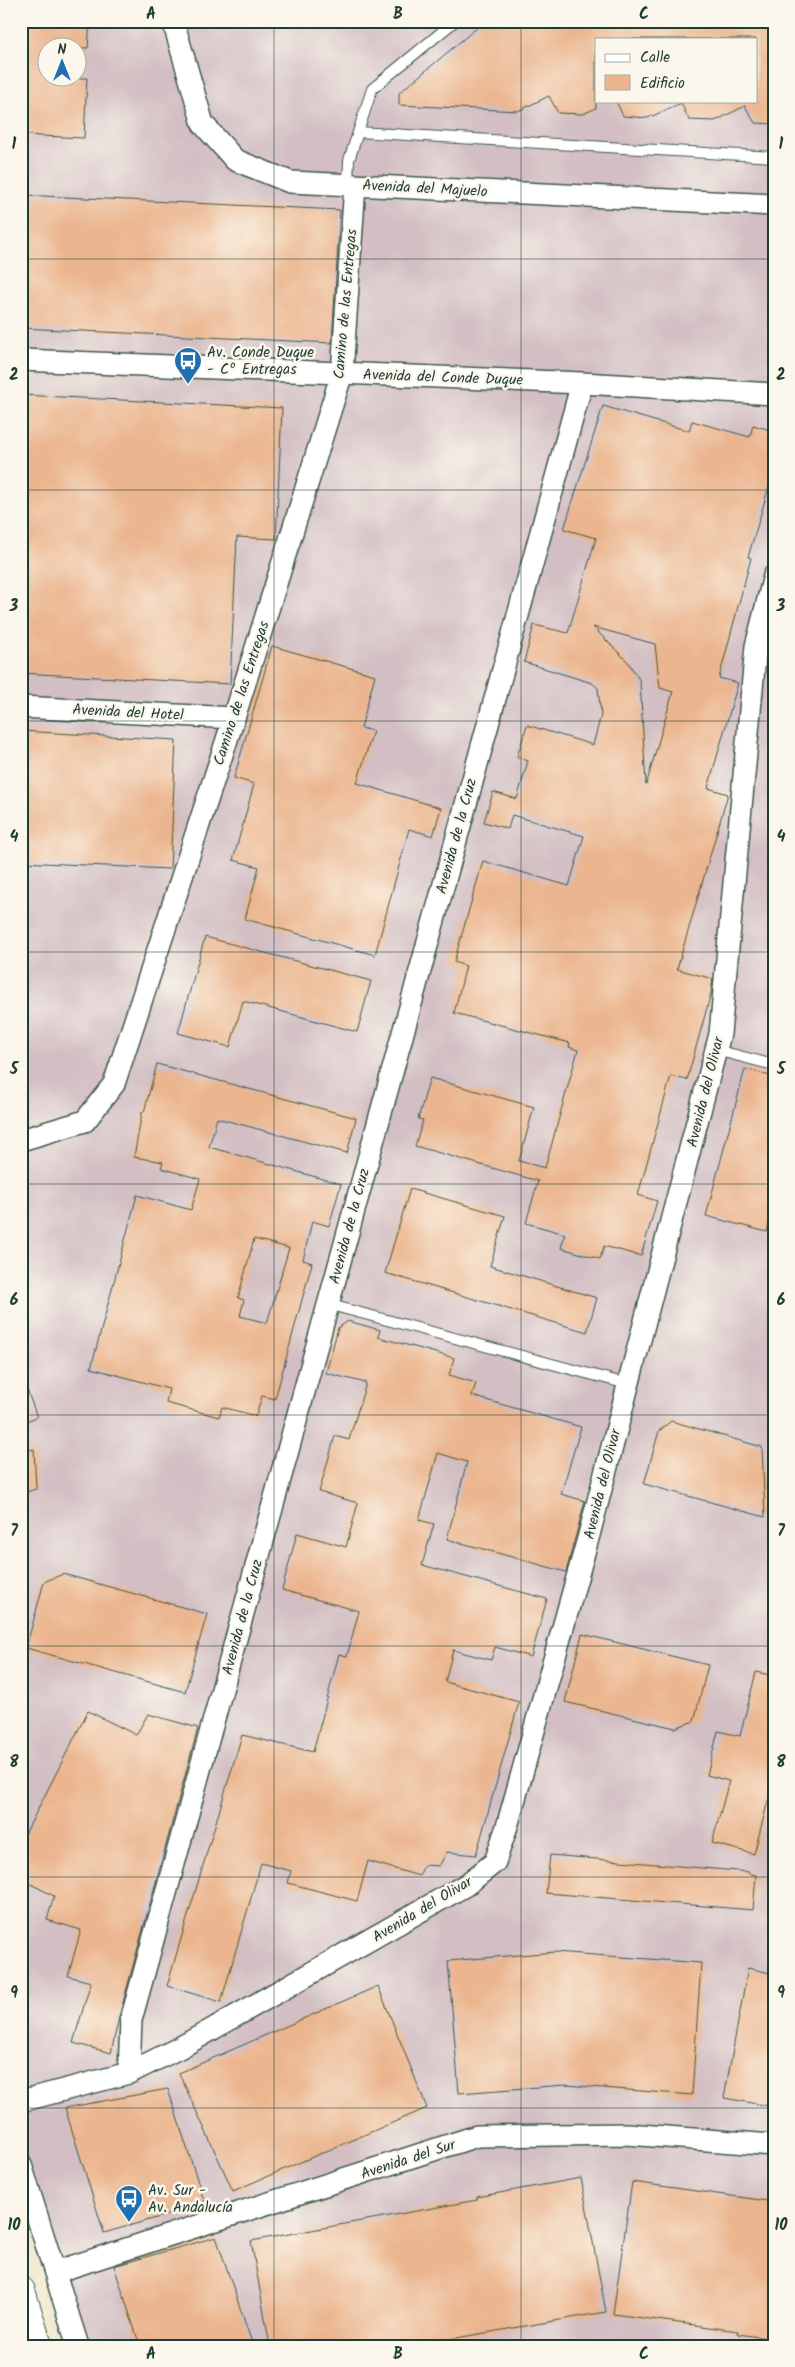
<svg xmlns="http://www.w3.org/2000/svg" width="795" height="2367" viewBox="0 0 795 2367" font-family="Kalam,sans-serif">
<style>
.industrial{fill:#d2bec3;fill-rule:evenodd}
.building{fill:#ebb68f;fill-rule:evenodd}
.lines{fill:none;stroke-linecap:round;stroke-linejoin:round}
.service-casing{stroke:#3e5649;stroke-width:12}
.minor-casing{stroke:#3e5649;stroke-width:24}
.motorway-casing{stroke:#3e5649;stroke-width:30}
.service{stroke:#fff;stroke-width:10}
.minor{stroke:#fff;stroke-width:21}
.motorway{stroke:#fff;stroke-width:28}
.grid{fill:none;stroke:#1f3d34;stroke-width:1;stroke-opacity:0.55}
.labels{text-anchor:middle;stroke-width:5;stroke-linejoin:round;paint-order:stroke}
.street-label{font-size:15px;fill:#1f3d34;stroke:#fbf7ec}
.poi-label{font-size:15px;fill:#1f3d34;stroke:#fbf7ec;text-anchor:start}
.neatline{fill:none;stroke:#1f3d34;stroke-width:2}
.grid-label{font-size:16px;text-anchor:middle;font-weight:bold;fill:#1f3d34}
</style>
<rect width="100%" height="100%" fill="#fbf7ec"/>
<filter id="ink" filterUnits="userSpaceOnUse"><feTurbulence type="fractalNoise" baseFrequency=".02" numOctaves="2"/><feDisplacementMap in="SourceGraphic" scale="10" xChannelSelector="R" yChannelSelector="G"/><feConvolveMatrix kernelMatrix="1 2 1 2 8 2 1 2 1" color-interpolation-filters="sRGB"/></filter>
<filter id="wash" filterUnits="userSpaceOnUse"><feTurbulence type="fractalNoise" baseFrequency=".0096" numOctaves="4" result="noise"/><feDisplacementMap in="SourceGraphic" scale="20" xChannelSelector="R" yChannelSelector="G"/><feGaussianBlur stdDeviation="1.12" result="paint"/><feColorMatrix in="noise" values="0 0 0 0 0 0 0 0 0 0 0 0 0 0 0 0 0 1.4 0 .05"/><feComposite in="paint" operator="in"/></filter>
<g filter="url(#wash)">
<rect width="100%" height="100%" fill="#ebe1c0"/>
<path class="industrial" d="M21,21h753v2325h-698l-55,-178zM596,39h160v62h-160zM48,48h30v30h-30z"/>
<g id="blocks">
<path class="building" d="M21,21h69l-2,27h-40v30h39l-3,60 -63,-3z
M485,21h289v103l-19,-1 -10,-17 -30,15 -26,-1 -8,-17 -33,15 -25,-2 -7,-15h140v-62h-160v69l-13,6 -25,-1 -9,-17 -31,15 -119,-6v-12z
M21,195l319,15 -8,133 -311,-15z
M21,395l261,13 -6,131 -39,-2 -7,147 -209,-11z
M603,406l86,25 3,-10 58,16 3,-12 21,6v39l-26,87 3,1 -32,120 19,5 -30,105 20,6 -51,175 36,10 -2,14 -24,87 -16,-4 -33,119 19,6 -16,55 -37,-10 -4,13 -39,-11 4,-14 -39,-11 12,-42 -123,-35 8,-26 -5,-1 12,-41 104,29 -15,54 26,7 33,-118 -9,-3 1,-4 -116,-30 12,-47 -12,-4 29,-101 86,25 15,-50 -72,-21 -4,14 -24,-7 9,-30 24,7 11,-38 -11,-4 10,-32 66,20 8,-30 -3,-27 -6,-5 -68,-21 10,-37 34,8 28,-95 -32,-9zM593,627l62,17 5,44 13,4 -27,93 -6,-104 -12,-19z
M272,646l103,29 -14,53 12,3 -16,52 84,25 -8,28 -24,-7 -34,126 -130,-36 14,-52 -26,-7 21,-76 -20,-6z
M21,731l155,9 -6,129 -149,-7z
M205,937l166,44 -14,51 -114,-31 -13,46 -52,-14z
M157,1064l199,54 -9,35 -130,-35 -8,29 132,37 -12,42 -17,-5 -9,39 9,3 -37,136 -13,-3 -6,20 -34,-9 -3,10 -53,-14 3,-14 -78,-21 46,-173 54,15 9,-31 -39,-11 2,-6 -29,-5 8,-45h2zM254,1239l35,9 -22,75 -27,-7 4,-16 -6,-2z
M745,1069l29,8v127l-7,28 -61,-16z
M410,1189l95,27 -15,50 107,32 -10,34 -202,-59z
M348,1321l32,9 -2,7 76,21 -5,17 27,8 -4,13 109,31 -20,67 24,7 -19,71 -119,-33 20,-77 -29,-9 -19,67 15,4 -12,41 125,34 -16,58 -36,-10 -4,13 -38,-10 -8,32 74,20 -43,153 -29,-3 -8,14 -15,-1 -5,11 -51,-15 -11,40 -69,-18 3,-12 -30,-8 -40,139 -54,-16 75,-251 71,17 26,-98 8,2 12,-45 -77,-21 15,-57 49,14 12,-44 -39,-11 16,-56 14,4 17,-57 -40,-10 12,-45z
M21,1379h2l14,38 -16,6z
M671,1421l91,26 3,70 -121,-33 15,-53z
M34,1449l2,40 -15,5v-41z
M63,1574l144,40 -22,78 -159,-44 18,-66z
M582,1634l126,31 -14,56 -19,7 -110,-26z
M756,1672l18,4v102l-20,76 -42,-11 17,-62 -22,-6 11,-44 22,5z
M88,1711l48,24 12,-21 50,14 -79,289 -8,36 -38,-10 18,-61 -23,-6 13,-46 -34,-10 7,-24 -33,-17v-37z
M550,1855l199,17v2l7,1 -3,35 -207,-17z
M555,1952l146,11 -9,132 -127,-10 -106,8 -11,-132z
M748,1968l26,6v133l-50,-9z
M378,1986l49,122 -194,83 -54,-118z
M168,2089l37,115 -101,29 -39,-125z
M581,2178l25,134 -196,34h-140l-19,-105 226,-41v-3z
M632,2182l142,20v137l-36,-5v-3l-125,-17z
M216,2237l37,109h-113l-26,-80z"/>
</g>
</g>
<g filter="url(#ink)">
<use href="#blocks" fill-opacity="0" stroke="#3e5649" stroke-width="1"/>
<g class="lines">
<defs>
<path id="service" d="M358,132l416,25
M348,184l1,-24 23,-71 83,-68
M716,1050l58,15
M327,1304l300,80"/>
<path id="minor" d="M173,21l30,103 32,36 55,22 484,23
M21,360l561,23 192,11
M21,707l213,11
M21,1140l64,-19 29,-37 120,-366 108,-345 13,-188
M129,2073l2,-53 451,-1637
M21,2101l108,-28 52,-26 285,-162 29,-23 13,-39 81,-288 131,-501 36,-388 18,-70
M21,2165l57,181
M55,2272l422,-136 150,-2 147,11"/>
<path id="motorway" d="M21,2291l17,55"/>
</defs>
<use href="#service" class="service-casing"/>
<use href="#minor" class="minor-casing"/>
<use href="#motorway" class="motorway-casing"/>
<use href="#service" class="service"/>
<use href="#minor" class="minor"/>
<use href="#motorway" class="motorway"/>
</g>
</g>
<path class="grid" d="M274,21v2325M521,21v2325M21,259h753M21,490h753M21,721h753M21,952h753M21,1184h753M21,1415h753M21,1646h753M21,1877h753M21,2108h753"/>
<defs>
<symbol id="bus-pin" viewBox="-11 -11 22 30"><path d="M0 17L-7.5 6A9.5 9.5 0 1 1 7.5 6Z" fill="#1f6fb2" stroke="#fbf7ec"/><path d="M-5-6H5V4H4V6H2V4H-2V6H-4V4H-5ZM-3.5-4V0h7V-4ZM-3.5 1.2v1.5H-2V1.2ZM2 1.2v1.5H3.5V1.2Z" fill="#fff"/></symbol>
</defs>
<g fill-rule="evenodd">
<use href="#bus-pin" x="172" y="345" width="32" height="43"/>
<use href="#bus-pin" x="113" y="2183" width="32" height="43"/>
</g>
<g class="labels">
<g class="street-label">
<text transform="translate(425 188) rotate(3)" y="5">Avenida del Majuelo</text>
<text transform="translate(345 304) rotate(-85)" y="5">Camino de las Entregas</text>
<text transform="translate(443 377) rotate(2)" y="5">Avenida del Conde Duque</text>
<text transform="translate(241 693) rotate(-72)" y="5">Camino de las Entregas</text>
<text transform="translate(128 712) rotate(3)" y="5">Avenida del Hotel</text>
<text transform="translate(456 836) rotate(-75)" y="5">Avenida de la Cruz</text>
<text transform="translate(705 1092) rotate(-76)" y="5">Avenida del Olivar</text>
<text transform="translate(349 1226) rotate(-75)" y="5">Avenida de la Cruz</text>
<text transform="translate(602 1484) rotate(-76)" y="5">Avenida del Olivar</text>
<text transform="translate(242 1617) rotate(-75)" y="5">Avenida de la Cruz</text>
<text transform="translate(422 1909) rotate(-31)" y="5">Avenida del Olivar</text>
<text transform="translate(408 2159) rotate(-18)" y="5">Avenida del Sur</text>
</g>
<g class="poi-label">
<text x="207" y="357">Av. Conde Duque<tspan x="207" dy="17">- Cº Entregas</tspan></text>
<text x="148" y="2195">Av. Sur -<tspan x="148" dy="17">Av. Andalucía</tspan></text>
</g>
</g>
<rect width="795" height="2367" fill="none" stroke="#fbf7ec" stroke-width="55"/>
<rect x="595" y="38" width="162" height="65" fill="#fbf7ec" stroke="#a3ada2"/>
<rect x="605" y="54" width="25" height="8" fill="#ffffff" stroke="#a3ada2"/>
<text x="640" y="62" font-size="15" fill="#1f3d34">Calle</text>
<rect x="605" y="75" width="25" height="15" fill="#ebb68f" stroke="#a3ada2"/>
<text x="640" y="88" font-size="15" fill="#1f3d34">Edificio</text>
<g transform="translate(62 62)"><circle r="24" fill="#fbf7ec" stroke="#a3ada2"/>
<path d="M0-4L9 19L0 12L-9 19Z" fill="#1f6fb2"/>
<text y="-8" font-size="14" font-weight="bold" text-anchor="middle" fill="#1f3d34">N</text>
</g>
<rect x="28" y="28" width="740" height="2312" class="neatline"/>
<g class="grid-label">
<text x="151" y="19">A</text>
<text x="398" y="19">B</text>
<text x="644" y="19">C</text>
<text x="14" y="149">1</text>
<text x="781" y="149">1</text>
<text x="14" y="380">2</text>
<text x="781" y="380">2</text>
<text x="14" y="611">3</text>
<text x="781" y="611">3</text>
<text x="14" y="842">4</text>
<text x="781" y="842">4</text>
<text x="14" y="1074">5</text>
<text x="781" y="1074">5</text>
<text x="14" y="1305">6</text>
<text x="781" y="1305">6</text>
<text x="14" y="1536">7</text>
<text x="781" y="1536">7</text>
<text x="14" y="1767">8</text>
<text x="781" y="1767">8</text>
<text x="14" y="1998">9</text>
<text x="781" y="1998">9</text>
<text x="14" y="2230">10</text>
<text x="781" y="2230">10</text>
<text x="151" y="2359">A</text>
<text x="398" y="2359">B</text>
<text x="644" y="2359">C</text>
</g>
</svg>
